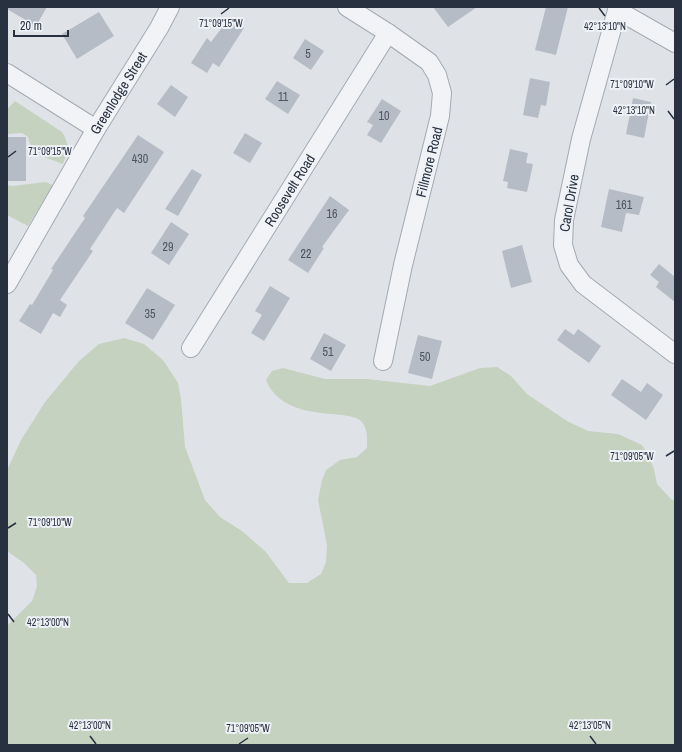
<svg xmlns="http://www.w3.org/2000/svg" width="682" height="752" viewBox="0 0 682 752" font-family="'Archivo Narrow',sans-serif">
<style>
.green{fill:#c5d2c0}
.building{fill:#b6bcc5}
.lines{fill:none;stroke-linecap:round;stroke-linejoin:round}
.minor-casing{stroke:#a4aab2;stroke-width:20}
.minor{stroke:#f1f3f6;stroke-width:18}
.ticks{fill:none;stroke:#28313f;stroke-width:1.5}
.labels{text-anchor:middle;stroke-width:4;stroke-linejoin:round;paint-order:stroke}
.number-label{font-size:12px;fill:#4c5460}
.street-label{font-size:14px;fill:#28313f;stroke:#eef1f6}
.ticks-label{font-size:10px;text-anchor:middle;fill:#28313f;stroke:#eef1f6;stroke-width:4;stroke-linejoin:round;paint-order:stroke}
</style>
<rect width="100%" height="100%" fill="#dfe3e8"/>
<path class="green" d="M15,101l47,31c8,13 6,18 1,32 -15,-6 -32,-9 -35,-27l-6,-4 -15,1v-25z
M45,182l8,3 -25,41 -21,-11v-30l6,1z
M124,338l20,6 19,16 15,23 3,16 4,48 20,53 15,17 22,14 24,21 23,31h18l14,-9 5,-12 1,-17 -9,-45 4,-20 4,-10 14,-10 17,-3 10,-9c0,-9 1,-20 -6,-27 -7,-6 -22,-6 -30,-7 -26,-2 -55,-8 -65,-34l6,-9 11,-3 42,11h42l63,7 50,-18 17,-1 14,9 16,18 40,27 21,10 30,3 24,11 6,9 6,15 3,15 14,15 4,2v244h-668v-119l25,-25 5,-15 -1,-11 -12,-12 -17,-12v-81l14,-30 24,-38 34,-41 20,-17z"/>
<path class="building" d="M7,7h40l-11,19 -29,-17z
M433,7h44l-29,20z
M546,7h22l-12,48 -21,-5z
M99,12l15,24 -37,23 -15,-25z
M230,17l14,11 -25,39 -6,-4 -6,10 -16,-10 16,-25 4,4z
M305,39l19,12 -13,19 -18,-12z
M530,78l20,4 -4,24 -5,-1 -3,13 -15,-3z
M277,81l23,14 -12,19 -23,-15z
M171,85l17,12 -13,20 -18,-13z
M633,98l18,4 -7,36 -18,-4z
M382,99l19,12 -20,32 -14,-8 6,-10 -6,-3z
M245,133l17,10 -12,20 -17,-10z
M138,135l26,17 -40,61 -7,-5 -27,41 3,2 -33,49 7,5 -7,12 -7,-4 -12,21 -22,-13 11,-17 2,1 21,-35 -2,-1 34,-51 -2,-2z
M7,137h19v44h-19z
M510,149l18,4 -2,10 7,1 -6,28 -20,-4 1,-6 -5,-1z
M192,169l10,6 -24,41 -13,-7z
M609,189l35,8 -5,18 -13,-2 -4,19 -21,-5z
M330,196l19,14 -27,37 2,1 -16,25 -20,-13z
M171,222l18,12 -20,31 -18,-12z
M522,245l10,37 -21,6 -9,-37z
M659,264l16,13v25l-19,-15 3,-5 -9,-7z
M270,286l20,12 -26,43 -13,-8 11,-18 -7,-4z
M147,288l28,17 -22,35 -28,-17z
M565,329l9,6 4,-6 23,17 -12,17 -32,-23z
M324,333l22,12 -15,26 -21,-12z
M418,335l24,6 -10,38 -24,-6z
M622,379l19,13 6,-9 16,12 -17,25 -35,-25z"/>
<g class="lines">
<defs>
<g id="minor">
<path d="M347,7l41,26 41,29 8,13 5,18 -2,23 -37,149 -20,96"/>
<path d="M618,7l-37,132 -17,81 -1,25 6,20 14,19 92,70"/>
<path d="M617,10l58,33"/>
<path d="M7,73l89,56"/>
<path id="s1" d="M7,284l89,-155 63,-101 11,-21"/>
<path id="s2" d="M191,348l197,-315"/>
</g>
</defs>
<use href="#minor" class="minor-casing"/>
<use href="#minor" class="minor"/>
</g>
<path class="ticks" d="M599,8l6,8M221,14l8,-6M666,85l8,-6M668,111l6,8M8,157l8,-6M666,456l8,-5M8,528l8,-5M8,614l6,8M90,736l6,8M590,736l6,8M239,744l9,-6"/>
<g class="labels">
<g class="number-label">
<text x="308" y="58">5</text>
<text x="283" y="101">11</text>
<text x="384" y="120">10</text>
<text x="140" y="163">430</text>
<text x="624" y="209">161</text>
<text x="332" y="218">16</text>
<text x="168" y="251">29</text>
<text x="306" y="258">22</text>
<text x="150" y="318">35</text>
<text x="328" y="356">51</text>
<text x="425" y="361">50</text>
</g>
<g class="street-label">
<text dy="5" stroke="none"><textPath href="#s1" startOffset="221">Greenlodge Street</textPath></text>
<text transform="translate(429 162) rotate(-76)" y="5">Fillmore Road</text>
<text dy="5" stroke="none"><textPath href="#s2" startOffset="186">Roosevelt Road</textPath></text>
<text transform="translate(569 203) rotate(-80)" y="5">Carol Drive</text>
</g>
</g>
<g class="ticks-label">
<text x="221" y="27">71°09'15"W</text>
<text x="605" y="30">42°13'10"N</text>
<text x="632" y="88">71°09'10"W</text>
<text x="634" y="114">42°13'10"N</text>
<text x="50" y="155">71°09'15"W</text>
<text x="632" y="460">71°09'05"W</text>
<text x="50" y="526">71°09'10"W</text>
<text x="48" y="626">42°13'00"N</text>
<text x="90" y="729">42°13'00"N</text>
<text x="590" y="729">42°13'05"N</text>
<text x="248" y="732">71°09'05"W</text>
</g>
<rect width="682" height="752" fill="none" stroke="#28313f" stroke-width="16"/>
<path d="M14 30v6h54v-6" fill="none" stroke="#28313f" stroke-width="2"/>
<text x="20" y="30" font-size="12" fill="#28313f" stroke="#eef1f6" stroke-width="3" paint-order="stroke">20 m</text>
</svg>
